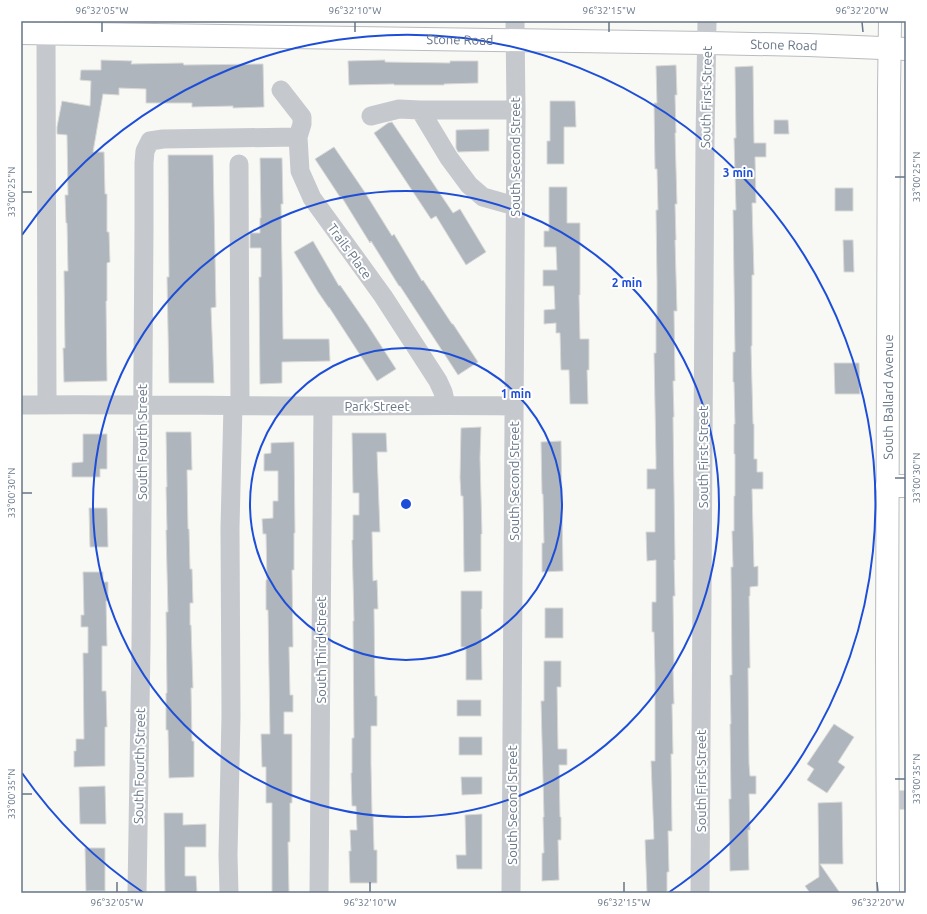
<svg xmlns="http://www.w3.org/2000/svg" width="927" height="914" viewBox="0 0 927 914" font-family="Ubuntu,sans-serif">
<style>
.building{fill:#aeb5bc;stroke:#d9dad7}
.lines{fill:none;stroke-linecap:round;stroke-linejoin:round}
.major-casing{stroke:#b8bcc0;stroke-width:24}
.minor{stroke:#c5c8cc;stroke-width:19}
.major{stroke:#fff;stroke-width:22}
.ticks{fill:none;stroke:#667587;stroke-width:1.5}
.ring{fill:none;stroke:#1d4ed8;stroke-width:2}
.labels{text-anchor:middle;stroke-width:4;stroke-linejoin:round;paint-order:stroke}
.street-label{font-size:13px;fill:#667587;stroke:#fff}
.centre{fill:#1d4ed8;stroke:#fff;stroke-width:2}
.ring-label{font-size:12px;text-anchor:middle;font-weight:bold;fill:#1d4ed8;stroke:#fff;stroke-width:4;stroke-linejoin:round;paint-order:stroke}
.neatline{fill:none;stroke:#667587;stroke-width:1.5}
.ticks-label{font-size:10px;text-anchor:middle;fill:#667587}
</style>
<rect width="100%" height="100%" fill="#f8f8f5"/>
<path class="building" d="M101,60l31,1 -1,3 52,-1 1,2 79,-1 1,43 -31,1v-2l-41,1v-4h-46v-14l-27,-1v7l-16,-1 -10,58h11l1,42h2v38h2l1,30 -3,1v38h-1l1,80 -43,1 -1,-34h2l-1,-77h4l-1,-48h-1l-1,-28h3l-1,-60 -10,-1v-7l5,-26 28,5 1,-25 -11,-1 1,-10h20z
M385,60v2l65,1v-2h28v22l-34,1v1h-50v-1l-45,1 -1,-24z
M676,65l1,30h-2l1,38h-1l2,71h-2l1,36h-1l2,71h-3l1,70h-2l1,36h-1l2,143h-1l1,36h-2l1,73h-1l1,35h-2l1,50h-2l1,77h-4l1,41h-2v21h-20l-2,-53 9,-1 -3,-78h4v-87l-1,-42h-2v-30h4v-42l-9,1 -1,-29h9v-43h-8v-20h9v-10l-2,-106h2v-36h1v-35l-1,-72h2l-1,-41h-2l-1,-66h3l-1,-37z
M753,66l1,77h12v14h-11l1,46h-4l2,72h-2v71h-1l2,78h1v35h3v13h6v17h-11l2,78 4,-1v20l-8,1v9h-1l1,72h-2l1,96 1,12h6v18h-7l1,36h-2l1,40 -19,1 -1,-72h2l-1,-75h1l-1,-49h2l-1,-108h2l-1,-36h2v-35h1v-42h-1v-30h1l-1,-42h-1v-30h2l-2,-142h3l-2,-72h2l-1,-71z
M550,101h25l1,26h-12v37h-17v-23h3z
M774,120h14l1,14h-15z
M392,122l61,91 7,-4 26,43 -20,13 -30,-49 -5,3 -57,-86 14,-10z
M489,129v22l-31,1 -2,-4v-18z
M334,147l30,44 28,45 2,-2 28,47 1,-1 29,44h1l25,38 -20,13 -58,-89h-1l-28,-45 -1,2 -29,-47 -1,1 -25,-38z
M168,155h45l3,152 -5,1 3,75h-45l-2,-106h2z
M260,158h22l1,46h-2l1,60 1,75h46l1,22 -48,1v21l-22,1 -1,-107h2v-29h-11v-15h10v-15h1z
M549,187h18v36h13v72h-1l1,44h9v31h-2l1,34h-18l-1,-34h-8l-1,-37h-4v-10l-12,1v-14l11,-1 -1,-23h-11v-16h14l-1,-23h-12v-16h5z
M835,188h18v23h-18z
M843,240h10l1,32h-10z
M313,241l26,45 1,-1 27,39 29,45 -19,12 -48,-74v1l-11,-16 -24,-40z
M834,363h25l1,31h-25z
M481,427l-1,31 2,76h-1v37l-17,1 -1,-76h-2l-1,-18 1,-50z
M166,432h25l1,38h-5l1,59h1l1,40h2l1,34h-3v22h1l2,63h-2l1,53h2v36l-25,1 -1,-48h-2v-37h1l-1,-81h2l-2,-82h1l-1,-43h1z
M352,433h34l1,19h-10l3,80h-8l1,49 4,-1 1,29h-4l1,87h2v30h-6v39l1,49h1l1,36h3v33h-27l-1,-32h2l-1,-21h7l-1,-24h-4l-1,-33h1v-35h2l-1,-117h1l-2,-81h1v-25h6v-22h-6z
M83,434h24v35h-7v8h-28v-14l11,-1z
M561,441l2,130 -21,1v-29h2l-1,-49h-1l-1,-52z
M294,442l1,91h-1v37h-2l1,77h-4l1,48h3v17h-9v22h8v69h-2v39h-2l1,51h-17v-90h-6v-36h-4l-1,-33h9l-2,-124h-2v-30h1l-1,-46h-3l-1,-15 11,-1v-17h5v-30h-14v-17l7,-1v-10z
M89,508h18l1,39h-18z
M83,572h20v10h5v19h-2l1,45h-5v45h4l1,36h-2v39l-31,1v-16h2v-12h8l-1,-86h5v-26h-7v-12h3z
M461,591h21v18h-1l1,71h-16v-33h-5z
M545,608h18v30h-18z
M544,661h17v26h-4l1,62h9v16h-8l1,52h1v23h-3l1,40 -17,1v-28h2l-1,-36h1l-3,-116h3z
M457,700h24v16h-24z
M834,724l20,13 -16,25 7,5 -18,26 -20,-13 7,-11 -7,-5z
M459,737h23v18h-23z
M461,777h21v17l-20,1z
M105,786l1,38h-26l-1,-37z
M842,802l1,62h-23l20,29h-30l-5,-7 14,-9 -1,-74z
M164,813h19v12l23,-1v23h-21v29h11l1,17h-32z
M482,814v55h-25l-1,-14h10l-1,-40z
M85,848h20v43h-19z"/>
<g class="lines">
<defs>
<g id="major">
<path id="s1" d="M21,33l686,10 101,2 98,4"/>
<path d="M887,486h19"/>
<path id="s2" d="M888,893l-1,-241 2,-563 1,-68"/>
</g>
</defs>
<use href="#major" class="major-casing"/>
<path class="minor" d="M46,34l1,371
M281,90l21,27v7l-4,13 2,34 12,27 71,98 55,85 5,11 3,13
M420,110l29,48 20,27 14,12 32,9
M371,116l28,-7 21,1h96
M239,164l1,241
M21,405c101,-1 202,1 303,1 63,0 127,-1 190,0
M887,800h19
M137,893l4,-247 3,-417v-66l1,-12 5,-10 13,-2 135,-2
M229,893l-1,-38 3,-139 -1,-188 3,-123
M319,893l4,-487
M511,893l5,-783 -1,-89
M700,893l5,-753 2,-119"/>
<use href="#major" class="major"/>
</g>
<path class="ticks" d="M102,22v10M355,22v10M609,22v10M862,22l1,10M895,177h10M22,192h10M895,478h10M22,493h10M895,779h10M22,794h10M117,882v10M370,882v10M624,882v10M877,882l1,10"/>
<g class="ring">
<circle cx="406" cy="504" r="156"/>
<circle cx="406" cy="504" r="313"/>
<path d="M144 893A469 469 0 0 1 22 773M22 235A469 469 0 1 1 668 893"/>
</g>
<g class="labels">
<g class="street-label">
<text dy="5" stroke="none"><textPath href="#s1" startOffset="439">Stone Road</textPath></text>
<text dy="5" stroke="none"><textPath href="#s1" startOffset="763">Stone Road</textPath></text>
<text transform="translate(706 97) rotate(-89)" y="5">South First Street</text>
<text transform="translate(515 157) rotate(-90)" y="5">South Second Street</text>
<text transform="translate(350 251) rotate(54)" y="5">Trails Place</text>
<text dy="5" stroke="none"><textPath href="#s2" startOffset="496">South Ballard Avenue</textPath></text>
<text x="377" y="411">Park Street</text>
<text transform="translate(142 442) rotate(-90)" y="5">South Fourth Street</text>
<text transform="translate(703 457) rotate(-90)" y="5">South First Street</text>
<text transform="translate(514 481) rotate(-90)" y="5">South Second Street</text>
<text transform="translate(321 650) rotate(-90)" y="5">South Third Street</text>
<text transform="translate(139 766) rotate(-89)" y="5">South Fourth Street</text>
<text transform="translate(701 781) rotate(-90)" y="5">South First Street</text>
<text transform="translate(512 805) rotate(-90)" y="5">South Second Street</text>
</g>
</g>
<circle cx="406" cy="504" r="6" class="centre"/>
<g class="ring-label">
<text x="738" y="177">3 min</text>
<text x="627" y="287">2 min</text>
<text x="516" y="398">1 min</text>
</g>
<rect width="927" height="914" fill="none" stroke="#ffffff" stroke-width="44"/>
<rect x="22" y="22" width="883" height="870" class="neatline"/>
<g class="ticks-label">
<text x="102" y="14">96°32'05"W</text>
<text x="355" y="14">96°32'10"W</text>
<text x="609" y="14">96°32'15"W</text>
<text x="862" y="14">96°32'20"W</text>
<text transform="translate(916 177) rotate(-90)" y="4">33°00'25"N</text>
<text transform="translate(11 192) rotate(-90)" y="4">33°00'25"N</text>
<text transform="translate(916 478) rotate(-90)" y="4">33°00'30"N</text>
<text transform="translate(11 493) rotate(-90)" y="4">33°00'30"N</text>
<text transform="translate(916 779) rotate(-90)" y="4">33°00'35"N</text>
<text transform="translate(11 794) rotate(-90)" y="4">33°00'35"N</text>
<text x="117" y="906">96°32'05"W</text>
<text x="370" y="906">96°32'10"W</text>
<text x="624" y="906">96°32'15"W</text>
<text x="878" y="906">96°32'20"W</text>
</g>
</svg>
